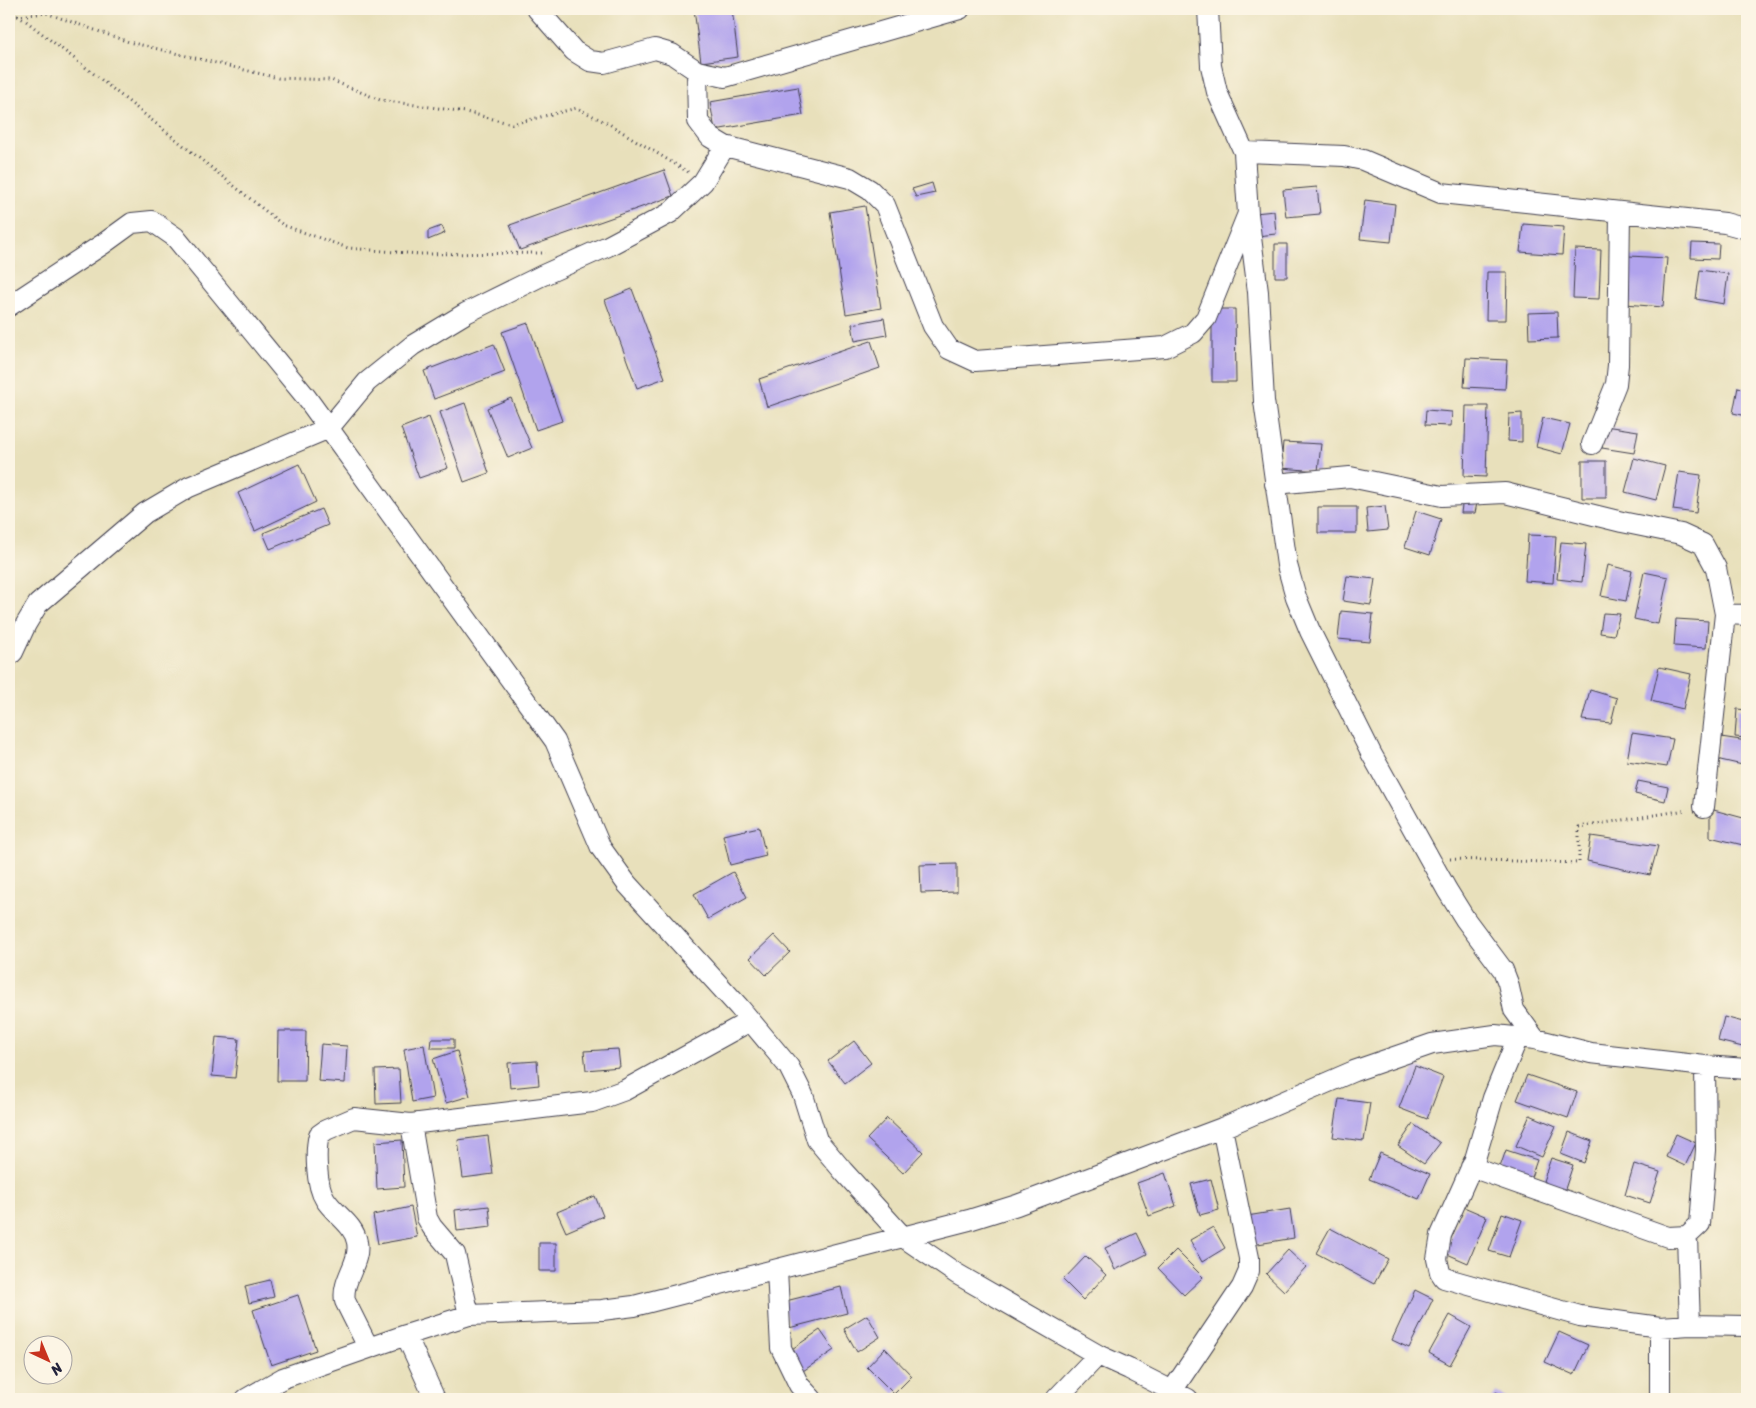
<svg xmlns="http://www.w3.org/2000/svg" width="1756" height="1408" viewBox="0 0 1756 1408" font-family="Sriracha,sans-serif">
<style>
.building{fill:#b1a3ed}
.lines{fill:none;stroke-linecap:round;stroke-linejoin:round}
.minor-casing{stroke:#403e4e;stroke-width:22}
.path{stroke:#403e4e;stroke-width:3;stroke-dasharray:1 4;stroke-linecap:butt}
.minor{stroke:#fff;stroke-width:20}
</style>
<rect width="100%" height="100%" fill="#fcf5e5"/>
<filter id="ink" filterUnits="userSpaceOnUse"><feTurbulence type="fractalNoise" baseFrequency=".02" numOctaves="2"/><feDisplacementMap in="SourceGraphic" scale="10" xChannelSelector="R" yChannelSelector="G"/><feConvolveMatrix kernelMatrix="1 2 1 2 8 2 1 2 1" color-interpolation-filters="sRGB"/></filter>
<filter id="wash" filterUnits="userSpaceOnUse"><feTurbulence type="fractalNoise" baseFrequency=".0096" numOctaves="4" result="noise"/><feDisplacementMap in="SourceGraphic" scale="20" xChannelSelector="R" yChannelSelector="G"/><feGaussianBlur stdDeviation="1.12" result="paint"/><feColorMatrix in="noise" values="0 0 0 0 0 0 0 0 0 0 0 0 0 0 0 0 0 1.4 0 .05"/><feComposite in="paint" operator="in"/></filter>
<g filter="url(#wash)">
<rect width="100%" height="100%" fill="#e8e0bb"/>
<g id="blocks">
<path class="building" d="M694,9h38l6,48 -37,5z
M798,87l5,28 -88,15 -5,-28z
M664,170l9,26 -153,54 -10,-25z
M932,183l3,10 -19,4 -4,-8z
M1317,187l3,27 -34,3 -3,-27z
M1365,200l30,4 -4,38 -31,-3z
M865,206l16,102 -35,6 -16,-102z
M1274,211l2,23 -19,2 -2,-23z
M1523,224l41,3 -2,28 -42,-3z
M442,226l3,7 -17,7v-9z
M1692,243l27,1 -1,15 -27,-1z
M1275,244h12v33h-12z
M1575,249l26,1 -2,49 -26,-1z
M1629,256l38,2 -4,49 -38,-3z
M1700,270l28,4 -4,30 -28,-5z
M1487,272h20l-1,48h-20z
M632,289l33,89 -28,10 -32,-88z
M1212,309h23l1,73h-24z
M1557,312l1,26 -29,1 -1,-26z
M884,318l3,17 -32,6 -3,-17z
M528,323l34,98 -26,9 -34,-98z
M871,341l9,27 -113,39 -8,-28z
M494,344l11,28 -71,27 -10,-28z
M1466,358l41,2 -2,29 -41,-2z
M1738,387l9,2v27l-14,-3z
M511,398l21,50 -24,10 -21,-50z
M465,403l24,70 -25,9 -24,-70z
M1466,406h22l-2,71 -22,-1z
M1426,410l26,2 -1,14 -26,-1z
M1522,413v29l-14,-1 1,-27z
M429,417l19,51 -29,10 -18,-50z
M1543,418l27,6 -8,30 -26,-7z
M1605,426l33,5 -4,22 -32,-5z
M1283,442l38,2 -3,27 -37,-3z
M1634,458l31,8 -9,34 -31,-8z
M1582,461h24v37h-24z
M299,464l17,38 -61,29 -17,-38z
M1679,472l22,3 -5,38 -23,-3z
M1463,497l15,1 -3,15h-14z
M1385,506l3,24 -20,2 -2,-24z
M1318,507h39v26h-39z
M321,509l7,16 -58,24 -7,-16z
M1416,511l25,8 -11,36 -25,-8z
M1528,535l28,1 -3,47 -28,-2z
M1561,542l25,2 -4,38 -25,-3z
M1608,565l24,6 -6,30 -25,-5z
M1644,572l24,5 -10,47 -24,-5z
M1347,576l28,3 -4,26 -28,-4z
M1341,611l32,3 -3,28 -32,-3z
M1603,613l17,1 -6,21 -14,-2z
M1676,619l32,2 -2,27 -32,-2z
M1659,667l32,7 -8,35 -32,-8z
M1590,690l27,8 -6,25 -29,-3z
M1737,709l10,1v28l-12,-1z
M1632,733l41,6 -6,28 -40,-6z
M1721,737l26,4v25l-31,-7z
M1638,781l30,6 -3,14 -30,-7z
M1710,809l37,10v12l-4,14 -33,-8z
M759,827l7,29 -36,9 -7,-30z
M1591,836l67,10 -8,29 -63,-14z
M957,864v28l-36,1 -1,-28z
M733,872l14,25 -39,22 -14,-25z
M774,935l16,17 -24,23 -16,-17z
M1724,1017l23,6v25l-29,-7z
M278,1031h28l-1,50h-28z
M216,1037l23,2 -4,39 -23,-2z
M431,1039h23v9h-24z
M854,1041l17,22 -26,20 -17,-22z
M321,1044l26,2 -2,37 -27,-2z
M424,1045l9,53 -21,4 -8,-53z
M618,1049l2,18 -34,3 -2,-19z
M457,1051l13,45 -24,7 -13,-44z
M537,1061l2,24 -29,3 -2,-25z
M1415,1066l28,11 -16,42 -28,-11z
M399,1069l2,34 -25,1 -1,-34z
M1527,1075l50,17 -9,26 -51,-18z
M1339,1099l31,4 -6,38 -31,-4z
M1530,1115l26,11 -14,31 -26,-11z
M887,1118l36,34 -20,21 -36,-34z
M1413,1124l27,19 -16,21 -26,-18z
M1569,1132l23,9 -8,22 -23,-9z
M1676,1134l20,9 -11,23 -19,-9z
M488,1136l5,38 -30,4 -5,-38z
M402,1140l2,47 -27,2 -2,-47z
M1506,1150l31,10 -9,26 -31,-10z
M1380,1153l50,21 -11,25 -50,-20z
M1551,1158l22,7 -10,30 -22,-8z
M1634,1164l26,8 -10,31 -25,-8z
M1165,1173l11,33 -27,10 -12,-33z
M1211,1179l8,31 -19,5 -9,-31z
M595,1196l8,20 -37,16 -9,-20z
M489,1206l2,21 -34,4 -2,-21z
M411,1207l6,30 -39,7 -5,-29z
M1464,1207l23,10 -19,46 -23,-10z
M1290,1209l4,29 -42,7 -5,-29z
M1502,1213l20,7 -13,37 -20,-6z
M1213,1227l12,21 -23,14 -12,-22z
M1330,1228l58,31 -14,25 -58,-31z
M1137,1233l10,21 -32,16 -10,-22z
M539,1243h17v28h-17z
M1176,1250l27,27 -19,18 -26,-27z
M1288,1250l18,17 -22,24 -18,-17z
M1086,1256l20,19 -23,25 -20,-20z
M270,1280l4,17 -25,6 -4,-17z
M841,1287l6,26 -58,15 -7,-26z
M1415,1290l18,9 -24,49 -17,-8z
M298,1295l18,55 -45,15 -18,-55z
M867,1315l13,22 -23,15 -13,-23z
M1450,1315l21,12 -21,38 -21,-12z
M820,1330l14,20 -34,23 -14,-20z
M1559,1332l29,13 -14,30 -29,-13z
M885,1348l27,28 -18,18 -27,-27z
M1496,1392l14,7h-18z"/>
</g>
</g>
<g filter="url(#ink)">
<use href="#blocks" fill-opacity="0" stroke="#403e4e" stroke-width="1"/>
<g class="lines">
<defs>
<path id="minor" d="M537,9l37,42 16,10 14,2 51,-14 17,5 25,17 28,6 235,-68
M1208,9l3,57 6,26 27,60 4,62 10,78 6,109 23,164 9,32 14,34 61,122 76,137 18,29 38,51 5,13 6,27 21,29
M697,71l1,50 12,16 15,9 125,32 20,12 15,15 48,121 16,23 26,12 190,-14 28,-14 13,-15 41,-102
M1244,152l100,4 19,4 78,33 284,30 22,6
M9,306l94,-62 29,-21 20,-2 23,16 131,160 249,344 46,107 26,36 112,123 50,60 14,28 14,45 26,31 60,66 54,37 141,81 31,14 59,30
M1592,444l24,-60 2,-19 2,-153
M1275,484l75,-7 92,19 63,-3 117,29 59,12 22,10 13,24 9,46 -21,193
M1725,614l22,1
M9,656l4,-4 13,-28 12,-20 107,-91 44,-26 140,-59 38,-46 46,-37 53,-32 75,-37 67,-30 62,-33 33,-31 22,-36
M1518,1037l-25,61 -18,61 -34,76 -4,24 3,13 4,6 136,38 80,11 30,-2 57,1
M411,1124l16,94 5,9 23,27 14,61
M1471,1167l197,70 19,-1 13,-12 6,-74 -1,-84
M1687,1236l3,89
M777,1270l4,78 18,37 13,14
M406,1335l29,64
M368,1347l-23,-46c-4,-21 16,-38 12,-59 -3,-18 -23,-28 -32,-43 -9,-14 -10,-48 -6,-64l7,-5 28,-12 57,6 181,-22 33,-12 125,-69
M1172,1391l70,-104 7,-16v-13l-27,-130
M246,1399l37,-21 123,-43 63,-20 133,-5 32,-4 335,-86 48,-15 205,-77 132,-57 78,-27 63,-9 40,4 56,14 114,13 42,3
M1056,1399l42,-44
M1660,1399v-72"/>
</defs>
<use href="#minor" class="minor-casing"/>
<path class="path" d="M9,11l17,10 68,53 189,151 65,23 71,6 127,-1
M17,16l29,-3 83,29 149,36 53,2 49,20 86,12 46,12 65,-16 32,16 79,48
M1450,859l129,4v-36l107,-17"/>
<use href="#minor" class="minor"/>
</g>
</g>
<rect width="1756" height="1408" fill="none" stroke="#fcf5e5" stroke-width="30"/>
<g transform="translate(48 1360) rotate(136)"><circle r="24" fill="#fcf5e5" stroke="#a5a1a1"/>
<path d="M0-4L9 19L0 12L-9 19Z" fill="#c8321e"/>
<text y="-8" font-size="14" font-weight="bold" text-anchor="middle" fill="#22223b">N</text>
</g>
</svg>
